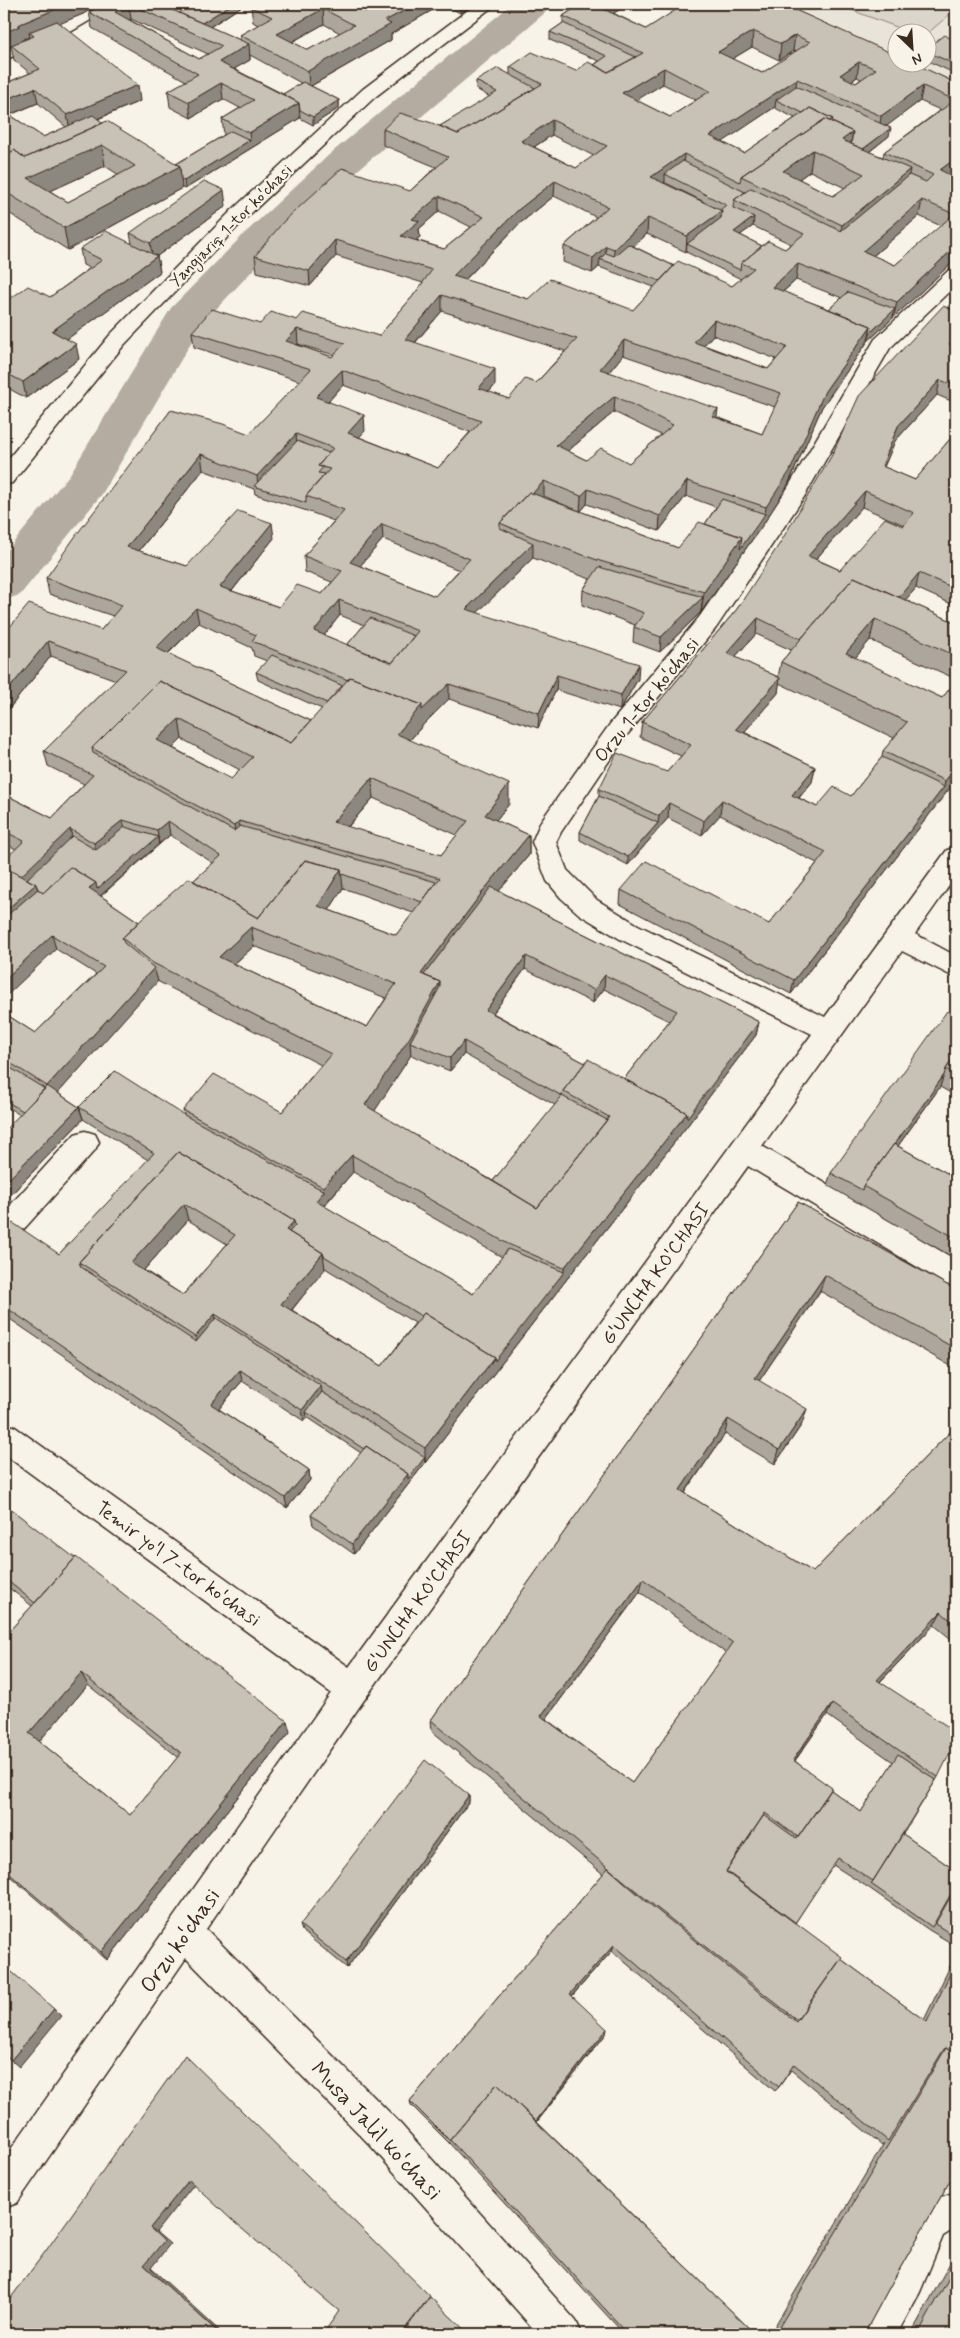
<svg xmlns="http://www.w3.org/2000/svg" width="960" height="2338" viewBox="0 0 960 2338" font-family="Mynerve,sans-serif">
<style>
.built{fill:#e9e4d9}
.green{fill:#dbd6cb;stroke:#8b8074}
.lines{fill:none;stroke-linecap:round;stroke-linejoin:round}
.canal{fill:#b4aca0;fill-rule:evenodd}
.minor-casing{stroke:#3b2a1e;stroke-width:3}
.minor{fill:#f7f3e8;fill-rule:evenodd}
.wall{fill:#aca69d;stroke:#3b2a1e;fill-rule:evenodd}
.shaded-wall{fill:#8c877f;stroke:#3b2a1e}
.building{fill:#c8c1b6;stroke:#3b2a1e;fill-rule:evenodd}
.labels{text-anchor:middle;stroke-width:4.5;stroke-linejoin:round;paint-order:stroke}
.far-street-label{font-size:16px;fill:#3b2a1e;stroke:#f7f3e8}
.street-label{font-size:19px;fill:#3b2a1e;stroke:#f7f3e8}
.near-street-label{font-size:22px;fill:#3b2a1e;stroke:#f7f3e8}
</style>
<rect width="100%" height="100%" fill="#f7f3e8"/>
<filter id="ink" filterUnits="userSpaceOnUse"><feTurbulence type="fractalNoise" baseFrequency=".02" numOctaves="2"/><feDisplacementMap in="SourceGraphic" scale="10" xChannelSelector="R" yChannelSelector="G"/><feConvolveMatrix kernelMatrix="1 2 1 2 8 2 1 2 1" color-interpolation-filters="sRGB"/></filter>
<g filter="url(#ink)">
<path class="built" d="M788,4h168v78l-45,-19 17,-1v-30h-30l-1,25z"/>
<path class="green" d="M835,4h121v5l-28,24 -18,-1z"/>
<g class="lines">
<path class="canal" d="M512,4h39l-5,8 -187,157 -86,80 -71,75 -100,170 -82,101 -16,5v-46l66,-80 101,-166 74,-75 86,-80z"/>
<defs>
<path id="minor" d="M93,4h21l-3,4 -44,26 -63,26v-11l51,-23z
M476,4h20l-121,93 -129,121 -122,127 -112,138 -8,2v-21l106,-129 122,-125 131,-121z
M956,268v17l-66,63 -86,149 -88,131 -90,108 -65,96 -5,10 11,28 30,30 41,25 187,92 122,-167 9,-2v28l-41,58 41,22v22l-54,-27 -140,195 194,114v27l-10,-3 -198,-118 -384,534 -158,229 190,190 180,202 6,13h-44l-168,-189 -184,-187 -169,245 -13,5v-49l327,-466 -327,-239v-31l11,4 334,240 463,-633 -192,-95 -41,-25 -18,-16 -14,-17 -15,-39 9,-21 69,-97 90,-108 87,-127 88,-150 74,-69z
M85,1131l10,3 4,8 -4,8 -81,90 -10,3v-31l71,-78z
M956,2192v36l-13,8 -23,56 -23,42h-39l36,-68 23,-56 18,-11z"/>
</defs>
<use href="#minor" class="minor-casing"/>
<use href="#minor" class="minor"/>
</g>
<path class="wall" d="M18,4h82l-17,10 -23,9 80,78 -42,18 5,4 73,41 48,-29 -2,-16 18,-11 -17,-9 -32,19 -21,-11 -2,-16 18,-10 -94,-53 -3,-16 16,-8h54l20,9 14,-9h52l-35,23 30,13v-5l18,-10 -5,-3 -2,-15 6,-3h102l-4,2 12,6 15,-8h94l-16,9 -17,-9 -52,30v6l-80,46 28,14v8l-26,17 -13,-7 -115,71 -3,-1 -114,62 -64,-40v-126l26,-11 -16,-13 -3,-13 -7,3v-41zM131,19l77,35 -9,5 -69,-39zM324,24l16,9 -32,17 -16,-8zM250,55l51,28 -18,11 -49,-25 16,-9zM38,103l28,24 -23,10 -33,-22zM105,166l14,9 -51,27 -18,-11z
M573,4h56l-16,9 33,16 29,-18 -9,-5v-2h116l174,79v88l-5,4 5,84 -88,82 -46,66 -35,80 -23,36 -63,89 -41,40 -27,-10 1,-15 1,-2 -53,-20 1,-15 7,-11 -57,-21 -56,55 161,66 -18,31 -64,-20 -18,38 -89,-29 -26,26 -13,15 99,64 -13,16 33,15v20l-30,36 260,131 -3,13 -72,95 -121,154 -138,179 -71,91 -41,-29 -2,-10 50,-62 -54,-36 -3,4 -62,-40 -23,28 90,61 1,10 -23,28 -283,-193v-82l55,21 89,-94 -65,-41 -4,-12 105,8 -1,-5 99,2 39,-47 -164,-84 -99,112 21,14 4,12 -79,83v-71l16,-16 -16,-10v-92l31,20 61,-59 -40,-25 -40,-100 -12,-6v-49l48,24 32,-34 -36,-18 -4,-15 72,-71 -65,-24 -43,54 -4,-1v-75l97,-4 12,-14 -64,-22 -3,-16 125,-168 78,24 51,-53 -106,-34 -2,-15 105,-12 82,16 34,-40 10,-13 -87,-27 -26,30 -53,-14 -2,-16 155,-65 26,-24 -53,-22v-16l57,-3 50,-29 -14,-8v-8l34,-6v-8l66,4 18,-6 5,-4 -49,-21v-8l13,-9v-7l10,-7zM752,47l27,13 14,-9 2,1 -33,21 -30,-14zM857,77l4,2 -5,4 -4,-2zM663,84l14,7 19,9 -26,17 -34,-17zM920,101l20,9 -56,42 -1,5 -14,-5 20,-16 -3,-10zM775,107v1l20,10 -51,35 -22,-11zM552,135l42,21 -18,12 -42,-21zM810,171l35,17 -12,8 -34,-17zM665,182h-1l40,20 -41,-19zM554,196l42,21 -32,29 -1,16 29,11 7,-6 55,20 -21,23 -105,-11 -63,-19 53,-55zM439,211l32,16 -27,22 -28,-9 4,-3 -1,-8zM919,216l22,10 -46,39 -22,-9zM753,226l38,18 -6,5 -23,-3 -22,-11zM647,234l39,18 55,27 -9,7 -58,-20 -41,-20zM796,280l46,18 -13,11 -46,-17zM442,311l123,40 -29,32 -27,16 -20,-7 6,-7 -80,-42zM713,335l63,24 -8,10 -64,-24zM298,344l36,11 -2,2 -34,-12zM623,355l152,52 -13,27 -45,-17 -108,-45zM343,385l127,47 -32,36 -79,-31 6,-6 -37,-29zM614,412l47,23 -32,28 -43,-3 -18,-9zM203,470l51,19 1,5 52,17 27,10 -30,35 1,16 27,10 -10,12 -43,13 -47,-16 42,-53 -87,28 -48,-15zM544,496l36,16 7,-8 72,27 27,-35 30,11 -11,17 -27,24 -136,-51zM383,539l76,31 -24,26 -75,-30zM340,615l24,10 -17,20 -23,-10zM199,623l53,25 2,8 13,5 -11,11 2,8 64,29 -11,12 -143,-67zM182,739l58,31 -9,9 -58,-31zM373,798l84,37 -16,20 -93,-28zM170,835l43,28 -20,18 -54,41 -38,-26zM343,888l70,25 -17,22 -67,-25zM254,946l132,52 -19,29 -133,-63zM525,969l68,34 11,-14 65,32 -45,58 -39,-16 -92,-50zM464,1054l91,51 -62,76 -119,-70 37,-56 39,16zM353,1172l149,85 -29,37 -149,-88zM188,1220l39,24 -44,51 -39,-25zM325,1268l90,55 -33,43 -90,-56z
M956,41v33l-28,-13v-14z
M226,206l-69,50 3,16 -93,67 12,20 -53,39 -22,-12v-83l46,-6 40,-29 -7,-3 -3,-16 52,-5 -2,-11z
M956,298v105l-19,-8 -42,46 -11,26 31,13 41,-48v174l-40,-18 -11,12 51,23v56l-86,-39 -15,18 87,40 14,-17v99l-165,214 -171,-90 1,-14 148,34 48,-61 -97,-48 -18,20 -34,-17 -40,47 -48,-25v-8l19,-36v-7l68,-17 14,-16 -41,-19 2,-15 95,-113 210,-301zM862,507l42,18 -64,45 -24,-11zM756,634l35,16 -10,12 -3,15 -43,-20zM779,683l115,55 -11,13 -1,6 -31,39 -34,11 -18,-9 13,-16 3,-15 -71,-35 34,-39z
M956,1016v80l-16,-9 -42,59 58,32v81l-129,-74 4,-12z
M798,1202l158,88v79l-136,-78 -61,90 43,43 -27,40 -50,-30 -40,59 128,79 143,-146v217l-22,-18 -54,57 58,95 -35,57 53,37v75l-27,-16 -60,-42 -36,-23 -38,58 46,36 83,61 32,-66v216l-66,116 -26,48h-94l114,-191 -2,2 -91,-75 -12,17 -4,4 -163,-140 -40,45 34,38 -69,88 218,212h-131l-174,-190 -39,-39 -1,-4 193,-227 -171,-143 -1,-11zM640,1592l86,61 -94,130 -86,-64zM827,1715l66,47 -32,50 -30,-22 -36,-29z
M4,1504l286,228 -183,228 -103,-89v-234l28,-31 -28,-22zM88,1685l90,72 -48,58 -91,-74z
M469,1795v7l-122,166 -45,-37 -2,-6z
M956,2252v82h-45z"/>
<path class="shaded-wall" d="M68,4h32l-17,10 -50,21 -4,-3 1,5 -7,2v3l-12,3v2l-7,3v-17l14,-8z
M129,4l2,15 -14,8 -2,-15z
M232,4h13l-48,31 -1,-8z
M416,4h27l-52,30v6l-82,47 -1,-16 77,-50z
M460,4h16l-16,9z
M604,4h25l-30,18v-15z
M323,9l1,15 -45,25 -2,-15z
M753,31l-1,16 -35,21 1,-16z
M795,35l-2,16 -14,9 2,-16z
M249,44l1,16 -30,17 -1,-15z
M859,62l-2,15 -20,14 3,-16z
M664,68l-1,16 -41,25v-16z
M797,79l-2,15 -19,6 -1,7 -67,45 2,-16z
M221,83l2,16 -32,19 -2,-16z
M138,85l2,16 -70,29 -3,-15z
M923,86l-3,15 -41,31 2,-16z
M35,88l3,15 -34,14v-17z
M339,100v8l-26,17v-8z
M299,103l1,15 -115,71 -1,-8 66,-41 -1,-7z
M552,120v15l-32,21 1,-15z
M891,128l-2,8 -28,22 1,-8z
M853,132l-4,21 -7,-13z
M102,145l3,21 -72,33 -7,-36z
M813,150l-3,21 -30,22 3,-22z
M684,154l-1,15 -18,5v8l-15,11 1,-16z
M956,158v13l-19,15 3,-16z
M180,166l2,22 -114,62 -4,-22z
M910,169l-4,21 -67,57 3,-22z
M555,181l-1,15 -36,29 -65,67v-16l65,-66z
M224,190l2,16 -73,53 -3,-16z
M439,196v15l-20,18 1,8 -18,15 -1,-16 11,-17z
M922,200l-3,16 -59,51 3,-16z
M722,211l-2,15 -33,18 -1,8 1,-16z
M754,217l-1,9 -20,14 1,-8z
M648,218l-1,16 -34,31 1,-16z
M335,240l1,16 -26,30 -1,-15z
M606,246l-1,15 -5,-2 -1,8 -7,6 1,-15z
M956,246v13l-63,59 4,-16z
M157,256l3,16 -104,75 -4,-16z
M798,264l-2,16 -26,23 2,-16z
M442,295v16l-37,43v-15z
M895,309l-2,9 -25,23 2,-8z
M714,320l-1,15 -20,22 1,-15z
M871,326l-3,15 -46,66 -35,80 -23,36 -63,89 3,-20 38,-55 23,-23 1,-7 59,-116z
M297,329l1,15 -10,13 -2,-16z
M956,336v11l-7,-3z
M624,340l-1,15 -24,29 1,-15z
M76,344l3,15 -53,39 -3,-16z
M495,369v16l-16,19v-16z
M342,370l1,15 -26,28 -1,-16z
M940,380l-3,15 -42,46 -17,40 4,-15 16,-40z
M615,396l-1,16 -58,49v-16z
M718,409l-2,16 -4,-9z
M364,415l1,16 -16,17 -1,-15z
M296,434l1,15 -39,39 -1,-12z
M201,454l2,16 -73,92 -3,-15z
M544,481v15l-31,33 -9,-5z
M687,481l-1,15 -27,35 1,-15z
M588,489l-1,15 -7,8 1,-16z
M865,491l-3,16 -57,64 3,-15z
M272,523l2,15 -51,64 -3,-15z
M382,524l1,15 -32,38 -1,-15z
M956,531v10l-5,-4z
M533,543v15l-67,66v-15z
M919,573l-3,15 -25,29 4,-16z
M703,597l-2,15 -41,40 1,-15z
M339,600l1,15 -24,31 -2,-15z
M196,608l3,15 -41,40 -2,-15z
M758,618l-2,16 -31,34 2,-15z
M875,619l-5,21 -28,34 4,-21z
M48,641l3,15 -43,54 -4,-15z
M639,664l-1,15 -18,31 1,-15z
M557,675l-1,15 -18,38 1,-15z
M780,678l-2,15 -44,51 2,-15z
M449,684v15l-26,26 -25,29 -1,-20 25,-29z
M179,719l3,20 -21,21 -4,-20z
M815,767l-3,15 -23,27 3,-14z
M956,767v13l-165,214 3,-14 150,-193 1,-6z
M372,778l1,20 -39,44 -1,-20z
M509,784v20l-25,31 1,-20z
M722,800l-2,15 -18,20 2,-14z
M669,803l-1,15 -40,47v-8l30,-34 1,-7z
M123,820l3,14 -28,24 -4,-15z
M168,821l2,14 -11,9 -2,-14z
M239,821l3,19 -5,5 -3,-19z
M70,829l4,15 -47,45 -9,-11z
M529,835v20l-45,54 -55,73 -8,-8 63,-84z
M158,837l1,7 -60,53 -10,-9z
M341,869l2,19 -23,37 -2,-19z
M36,884l6,19 -38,33v-24z
M251,927l3,19 -32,29 -3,-18z
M52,935l4,14 -52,49v-18z
M526,956l-1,13 -39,54v-13z
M154,968l4,13 -106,119 -5,-14z
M605,975l-1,14 -11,14 1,-13z
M440,982l1,19 -31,41 1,13 -44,68 -2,-18z
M759,1022l-3,13 -72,95 -121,154 -138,179v-15l70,-91 69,-85v-4z
M464,1041v13l-14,17v-13z
M944,1075l-4,12 -72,101 -3,-2z
M79,1107l4,12 -79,83v-18z
M352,1155l1,17 -36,41 -1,-12 8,-10 -1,-4z
M184,1204l4,16 -52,59 -5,-16z
M294,1221l3,17 -11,-8z
M323,1253l2,16 -41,50 -3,-15z
M825,1275l-5,16 -69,102 4,-15z
M215,1314l4,16 -20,23 -4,-16z
M240,1370l2,11 -28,34 -3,-11z
M321,1386l2,12 -17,14 1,5 -3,4 -2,-11z
M807,1409l-5,15 -27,40 4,-14z
M728,1419l-3,15 -48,70 3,-14z
M425,1457v6l-71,91 -2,-10 56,-70z
M309,1470l1,10 -23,28 -2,-10z
M643,1579l-3,13 -100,135 1,-11z
M941,1612l-7,13 -63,66 6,-11z
M81,1673l7,12 -51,59 -8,-11z
M832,1704l-5,11 -39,55 5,-10z
M287,1721l3,11 -183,228 -6,-8z
M469,1795v7l-122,166 -1,-6z
M614,1945l-2,6 -43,48 1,-5z
M54,2009l7,7 -42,51 -8,-7z
M607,2029l-1,5 -72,91 1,-3z
M189,2180l5,4 -38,48 14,12 -19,24 72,66h-3l-76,-69 6,-37z"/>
<path class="building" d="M18,4h50l-50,21 2,1 -16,7v-24z
M105,4h24l-14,8 84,47 23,-13 -92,-42h29l90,40 -30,18 80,41 -50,30 -27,-14 32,-19 -33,-17 -32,19 -21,-11 30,-17 -109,-62z
M193,4h39l-30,19 -23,-10z
M257,4h94l16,8 15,-8h34l-31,17 6,3 -83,47 -68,-36 32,-18 -21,-10zM323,9l31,16 -46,25 -31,-16z
M581,4h23l-5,3 47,22 39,-25h97l116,52v6h13l45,21v75l-16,12 16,8v68l-59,56 -99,-38 -26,23 99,39 -46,65 -35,80 -24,36 -79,-26 -27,35 -72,-27 -7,7 -37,-15 -12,13 -3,-2 -29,31v5l33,15 -67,66 173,55 -18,31 -64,-20 -18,38 -90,-29 -27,26v-5l-72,-28 -2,3 -96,-39 4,-6 -60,-27 -40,40 155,73 -20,22 -132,-62 -67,67 1,5 141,78 6,-5 196,56 -14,20 -80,-28 -1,-5 -36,-9 -47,58 -65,-37 28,-25 -53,-35 -11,9 -34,-10 -29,23 -24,-14 -49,47 -17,-9v-7l20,-19 -20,-10v-37l48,24 41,-43 -49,-24 82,-81 -78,-29 -44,54v-61l25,-30 72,26 21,-25 -76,-27 31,-44 94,-124 52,14 26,10 62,-65 -119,-37 20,-23 48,15 11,-12 26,8 6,-7 76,23 34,-40 19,-26 -97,-30 -26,31 -54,-15 29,-35 58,-53 68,23 38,-34 -65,-28 17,-16 32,10 26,11 84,-50 -32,-17 22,-15 44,19 12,-9 20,10 35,-19 -80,-37zM753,31l28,13 14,-9 15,7 -48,31 -44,-21zM859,62l17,7 -20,14 -16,-8zM664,68l15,8 31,15 -40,26 -48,-24zM797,79l84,37 42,-30 32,14 -71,52 49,23 -7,7 -17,-7 -68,56 -90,-43 -17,12 70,34 -19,15 -17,-8 -27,22 13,5 -22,18 -54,-25 -45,49 -83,-31 -22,20 -75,-23 65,-66 37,-29 53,26 -44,39 29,12 13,-12 8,3 34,-31 39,18 35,-25 -71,-34 33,-23 56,28 1,-6 84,-57 4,2 4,-2 -23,-11 -66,45 -34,-17zM552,120l55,26 -31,22 -55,-27zM439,196l45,21 -40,32 -43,-13 18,-15 -7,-2zM922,200l32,14 -59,51 -32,-14zM442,295l135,44 -41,44 -11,-4 -16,20 -30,-11 16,-19 -90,-30zM714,320l73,27 -19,22 -74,-27zM297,329l48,14 -13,14 -46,-16zM624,340l157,53 -19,41 -50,-18 6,-7 -118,-40zM342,370l139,51 -43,47 -90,-35 16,-18 -48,-18zM615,396l58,29 -44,38 -28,-15 -15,12 -30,-15zM296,434l37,14 -15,18 12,3 -24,27 38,14 -40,46 38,15 -20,23 -25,-9 -18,22 -59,-20 52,-64 -34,-12 -51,55 -60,-19 74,-93 56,22zM382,524l88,35 -35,37 -85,-34zM339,600l79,31 -26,32 -78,-32z
M57,21l81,64 -71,30 -32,-27 -31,12v-16l36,-15 -29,-24 23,-9 -5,-4z
M563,23l73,34 -28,15 -14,-7 13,-9 -57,-24z
M944,35l12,6v24l-28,-13v-5z
M498,68l37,20 -77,46 -18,-8 57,-34 -21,-11z
M303,82l36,18 -26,17 -13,-7 -1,-7 -16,-9z
M796,86l95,42 -28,21 -12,-5 2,-12 -21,-10 1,-3 -23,-11 -7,5 -27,-13z
M4,111l39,26 50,-22 10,8 -78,35 -11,-8 -10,7z
M825,119l28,13 -11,8 68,29 -68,56 -101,-49zM813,150l51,24 -31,22 -50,-25z
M107,121l73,45 -116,62 -60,-37v-34l10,-7 11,8zM102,145l33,21 -67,36 -40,-24z
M231,131l19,9 -66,41 -3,-2 -1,-13 -4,-2z
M683,161l62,31 -11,8 -1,8 21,9 -20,15 28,14 -21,17 -1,7 -53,-26 34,-26 1,-7 -2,-1 6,-5 -61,-31z
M204,181l20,9 -74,53 -20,-10z
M106,231l51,25 -105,75 24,13 -53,38 -19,-10v-69l24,-17 22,11 52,-37 -22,-11z
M628,244l46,22 -14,15 -60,-22 6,-6 8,3z
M848,292l47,17 -25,24 1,-7 -42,-17z
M956,298v13l-9,-3z
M943,306l13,5v25l-7,8 7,3v39l-16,-6 -42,46 -16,40 33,14 41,-48v99l-5,6 5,2v50l-37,-16 -20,24 -45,-20 -53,62 -43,-21 -31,35 53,25 -44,51 79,38 -23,28 25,12 17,-20 17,9 31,-39 62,30 -150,193 -173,-90 25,-29 123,63 57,-72 -104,-52 -18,21 -35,-18 -10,13 -60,-27 18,-36 50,19 24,-27 -49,-23 95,-113 43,-66 52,-88 27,-59zM865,491l49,22 -11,13 -18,-8 -45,52 -32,-14z
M297,441l32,12 -11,13 5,1 -5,6 7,1 -19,22v7l-52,-17z
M529,492l149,56 21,-26 43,15 -38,55 -104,-31 -67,-24 -33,-14z
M722,499l43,15 -25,35 2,-12 -37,-13z
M599,567l104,30 -42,40 -27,-10 10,-14 -61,-23z
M854,577l102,46v33l-81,-37 -29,34 96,45 14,-17v86l-11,14 -62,-30 24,-29 -126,-60z
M370,618l44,18 -22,27 -45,-18z
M272,655l71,31 -16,17 -71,-31z
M350,677l72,28 -25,29 112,50 -24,31 44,20 -45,55 -63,84 19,8 -30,55 -45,68 172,103 72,-91 -46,-26 25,-32 99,54 -123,155 -56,-24 -156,-89 -29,32 -140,-77 31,-36 68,38 49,-58 -178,-91 -31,-25 20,-19 47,-41 69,40 47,-58 36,9 -23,37 78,29 44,-57 -201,-57 -5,5 -142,-78 67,-67 132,62zM179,719l74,38 -22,22 -74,-39zM372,778l96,43 -27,34 -108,-33zM251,927l145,57 -29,43 -148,-70z
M599,796l59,27 -30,34 -48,-25z
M125,827l33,10 -61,52 -1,-6 -26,-16 -27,26 -5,-4 -2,-5 -9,-5 45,-43 24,14z
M4,867l32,17 -32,28z
M70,867l26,16 -7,5 50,34 -17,16 2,5 30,25 -107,118 32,21 -75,77v-53l43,-45 -43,-27v-46l31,20 69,-66 -52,-32 -48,45v-62l34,-29 5,4z
M491,887l268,135 -72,96v-5l-63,-34 53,-68 -72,-36 -11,15 -68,-34 -40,54 99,53 -22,28 -1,5 -98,-55 -14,17 -40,-16 30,-55v-5l-16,-7z
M947,1011l9,5v38l-10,15 -2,6 -49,69h-1l-31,42 -1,4 -31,-17z
M956,1054v21l-10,-6z
M4,1064l41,25 -22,22 -19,-11z
M115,1071l69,44 140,76 -8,10 157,93 35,-45 56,23 -69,89v-4l-71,-44 -3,3 -97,-60 -1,-3 -34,-21 6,-6 -1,-5 -116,-69 -99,110 2,5 115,75 20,-24 105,68 -19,24 -62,-40 -29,34 98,66 -24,28 -281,-192v-73l9,-10 46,31 95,-101 -75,-46z
M562,1096l45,24 -70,88 -44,-27z
M894,1144l62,34v60l-93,-52z
M178,1152l116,69 -8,9 37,23 -42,51 101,62 42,-53 71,44 -70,91 -210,-134 -20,23 -116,-75zM184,1204l51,31 -52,60 -52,-32z
M798,1202l158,88v59l-131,-74 -70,103 52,31 -28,41 -51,-31 -48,71 133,82 143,-146v199l-15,-13 -64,68 79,52v9l-18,36 -106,-73 -39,56 39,28 -34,49 -33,-24 -39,58 116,86 -45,63 -150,-120 -216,-180zM643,1579l90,64 -101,140 -91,-67z
M322,1392l103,65 -17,22v-5l-42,-28 -2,3 -58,-37z
M366,1446l42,28 -56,70 -41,-29z
M4,1504l71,54 -40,45 -31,-25z
M76,1557l211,164 -186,231 -97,-83v-232zM81,1673l100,80 -51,62 -101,-82z
M898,1754l38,26 -63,101 -35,-23 -43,65 -69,-51 38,-57 33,24 34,-49 30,22z
M425,1760l44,35 -123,167 -46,-37z
M903,1834l53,37v14l-24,42 -61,-43z
M608,1868l39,34 149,120 45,-63 86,63 29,-61v94l-10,-7 -2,1 -56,92 -94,-77 -15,23 -165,-142 -44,49 37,35 -71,92 -39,-37 -47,56v1l-40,-40z
M956,1887v50l-21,-13z
M4,1965l50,44 -43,51 -7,-6z
M946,2048l10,7v115l-66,116 -26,48h-89z
M185,2055l245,241 -29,38h-78l16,-23 -104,-88 -46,-43 -39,48 14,13 -20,24 76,69h-216v-27l41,-55z
M497,2084l258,250h-127l-178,-194z
M956,2265v69h-38z
M430,2297l39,37h-67z"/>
</g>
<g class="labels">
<g class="far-street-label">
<text transform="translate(230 225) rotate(-45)" y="6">Yangiariq 1-tor koʻchasi</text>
</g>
<g class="street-label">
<text transform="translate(646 699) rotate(-51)" y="7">Orzu 1-tor koʻchasi</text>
<text transform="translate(655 1273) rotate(-54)" y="7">G'UNCHA KO'CHASI</text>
<text transform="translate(179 1563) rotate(36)" y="7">Temir yoʻl 7-tor koʻchasi</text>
<text transform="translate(417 1601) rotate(-54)" y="7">G'UNCHA KO'CHASI</text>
</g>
<g class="near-street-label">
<text transform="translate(179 1940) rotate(-55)" y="8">Orzu koʻchasi</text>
<text transform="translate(377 2130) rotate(47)" y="8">Musa Jalil koʻchasi</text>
</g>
</g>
<rect width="960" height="2338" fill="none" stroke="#f7f3e8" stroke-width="20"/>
<rect x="10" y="10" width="940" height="2318" fill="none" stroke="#3b2a1e" stroke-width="2" filter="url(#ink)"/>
<g transform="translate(912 48) rotate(155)"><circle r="24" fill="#f7f3e8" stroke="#aca397"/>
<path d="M0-4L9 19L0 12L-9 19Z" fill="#3b2a1e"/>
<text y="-8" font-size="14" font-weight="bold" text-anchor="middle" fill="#3b2a1e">N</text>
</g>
</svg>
